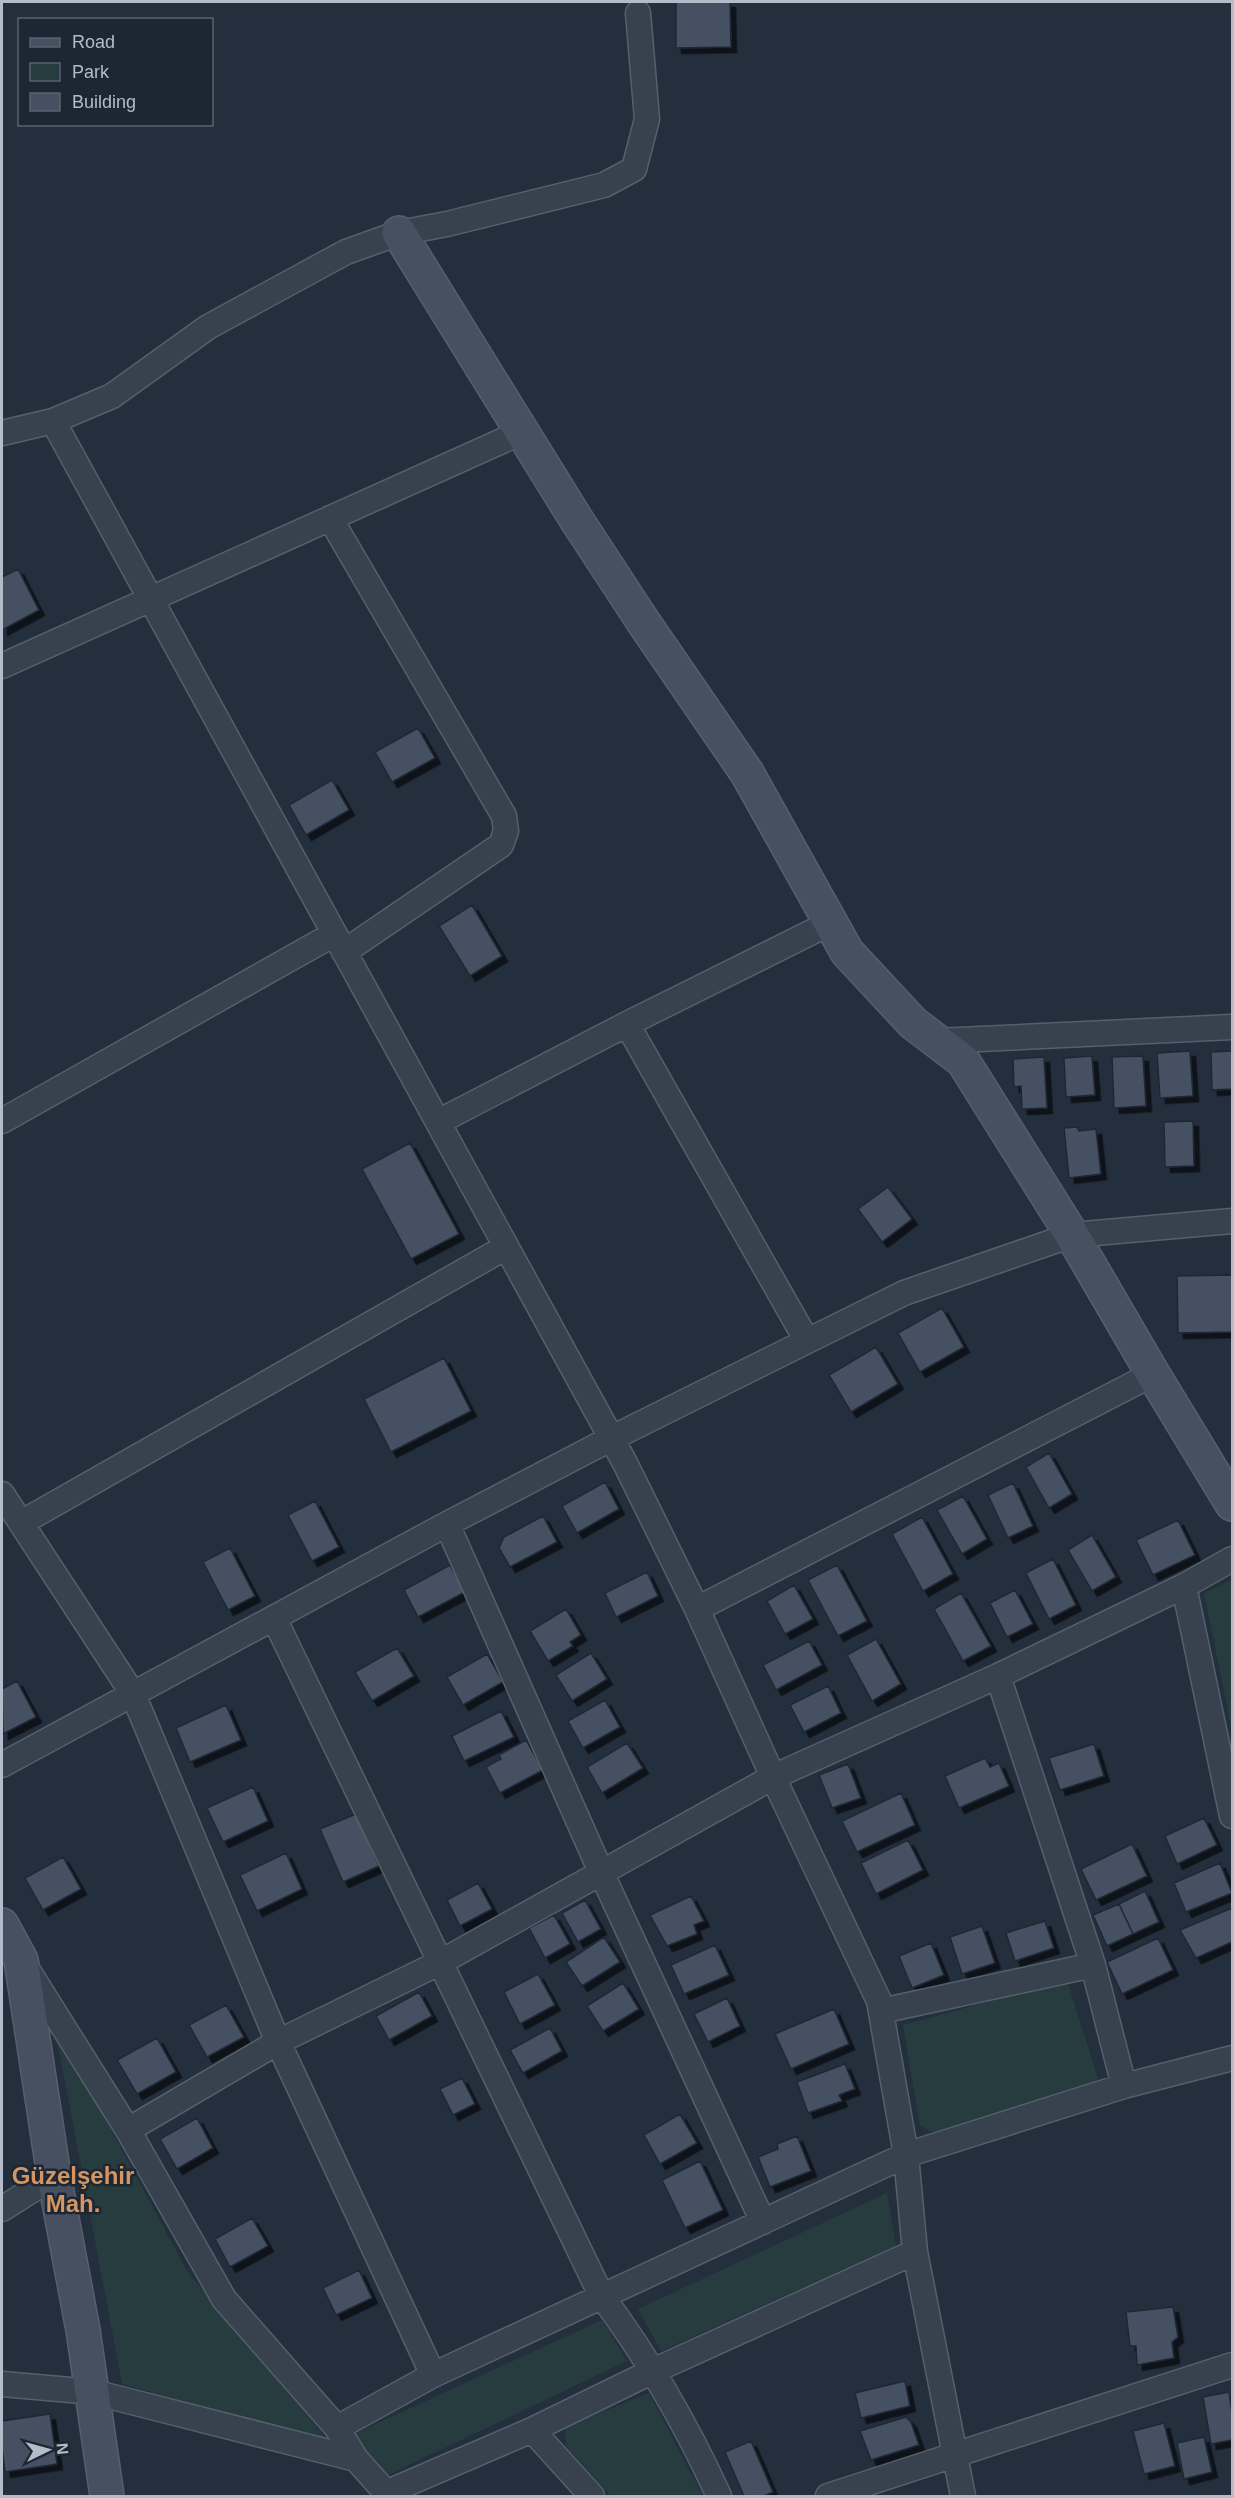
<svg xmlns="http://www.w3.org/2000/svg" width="1234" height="2498" viewBox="0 0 1234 2498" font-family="Arial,sans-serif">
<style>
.green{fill:#263c3f}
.building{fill:#455162;stroke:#1f2835;stroke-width:1.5;filter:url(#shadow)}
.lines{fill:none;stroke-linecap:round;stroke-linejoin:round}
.street-casing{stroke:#565f6c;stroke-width:27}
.secondary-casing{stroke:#565f6c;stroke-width:36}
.street{stroke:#38414e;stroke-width:24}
.secondary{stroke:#465061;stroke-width:33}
.labels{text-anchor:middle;stroke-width:5;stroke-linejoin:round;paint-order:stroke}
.district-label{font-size:24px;font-weight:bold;fill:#d59563;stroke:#1d2633}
</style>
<defs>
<filter id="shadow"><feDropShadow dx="5.5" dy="5.5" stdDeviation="0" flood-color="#0009"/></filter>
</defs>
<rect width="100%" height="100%" fill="#242f3e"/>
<path class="green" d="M1232,1580v151l-28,-138z
M1067,1980l31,99 -12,11 -151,43 -15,-7 -17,-101z
M54,2023l133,248 143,172 -208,-59z
M887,2193l9,53 -235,105 -23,-42z
M602,2320l25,41 -241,115 -36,-40z
M649,2393l54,103h-92l-45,-50 -1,-19z"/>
<path class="building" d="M676,2h54l1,45 -55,1z
M18,569l21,41 -37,20v-53z
M418,728l17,30 -43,24 -17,-30z
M332,780l17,30 -43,25 -17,-30z
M472,905l30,51 -32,20 -31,-50z
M1190,1051l3,45 -33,2 -3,-45z
M1232,1051v38l-20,1 -1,-38z
M1092,1056l3,39 -29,2 -2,-39z
M1143,1056l3,50 -32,2 -2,-51z
M1044,1057l3,51 -25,1 -1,-23 -7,1 -1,-28z
M1193,1121l1,45 -29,1 -1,-45z
M1077,1127l2,4 17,-2 5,45 -32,4 -5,-50z
M410,1143l49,91 -48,25 -49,-90z
M888,1187l24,32 -30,23 -24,-33z
M1232,1275v57l-54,1 -1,-57z
M942,1308l22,39 -44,25 -22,-39z
M876,1347l22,37 -47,28 -22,-37z
M444,1358l27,53 -80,41 -27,-53z
M1049,1453l23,41 -23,14 -23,-41z
M605,1482l14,27 -42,24 -15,-27z
M1013,1483l20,43 -25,12 -20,-43z
M963,1496l24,43 -25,15 -25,-44z
M315,1501l24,46 -27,14 -24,-46z
M543,1516l14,26 -47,25 -11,-19 5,-11z
M922,1517l31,57 -30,17 -31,-57z
M1178,1520l17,35 -42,20 -17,-35z
M1092,1535l24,42 -24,14 -24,-41z
M230,1548l25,48 -27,14 -25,-48z
M1053,1559l23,46 -27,14 -23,-46z
M450,1565l15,27 -47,25 -14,-27z
M837,1565l30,56 -29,15 -30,-56z
M647,1572l11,24 -42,21 -11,-24z
M794,1585l19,34 -28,15 -18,-33z
M1015,1590l18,34 -26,13 -17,-34z
M961,1593l30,53 -28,15 -29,-52z
M566,1609l15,26 -11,7 3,4 -25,15 -18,-30z
M876,1639l25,45 -29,17 -25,-46z
M809,1641l13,24 -46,25 -13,-25z
M397,1648l17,28 -42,25 -17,-29z
M591,1653l16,26 -35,22 -16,-26z
M487,1654l16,28 -40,23 -16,-28z
M17,1681l19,36 -33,17 -1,-45z
M828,1686l13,27 -37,19 -14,-27z
M605,1700l15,27 -37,21 -15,-27z
M226,1705l15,35 -51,22 -14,-34z
M501,1711l13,26 -50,24 -12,-25z
M526,1740l17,30 -43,23 -14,-26 15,-8 -2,-4z
M627,1743l16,25 -41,25 -15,-26z
M1094,1744l10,32 -44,14 -11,-32z
M985,1758l5,9 9,-4 10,23 -50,22 -14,-32z
M848,1764l13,34 -29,10 -13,-33z
M253,1787l15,34 -45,21 -16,-34z
M901,1793l14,32 -58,27 -15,-31z
M356,1814l23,52 -36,16 -23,-53z
M1204,1818l13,27 -40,19 -12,-28z
M908,1840l15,30 -47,24 -15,-31z
M1132,1844l15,32 -51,24 -15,-31z
M286,1853l16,36 -45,22 -17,-36z
M63,1857l18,32 -38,21 -18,-32z
M1220,1863l12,30 -46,19 -12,-29z
M478,1883l14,26 -32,17 -13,-26z
M1145,1891l14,31 -26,12 -14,-30z
M691,1896l13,25 -10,4 3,9 -30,12 -17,-31z
M585,1900l16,29 -23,13 -16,-29z
M1119,1904l14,30 -26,12 -14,-31z
M1232,1908v34l-36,16 -16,-28z
M554,1915l16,29 -25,14 -16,-30z
M1045,1921l9,27 -39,13 -9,-28z
M982,1926l13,37 -33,11 -12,-37z
M604,1937l16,25 -38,24 -16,-24z
M1158,1938l15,32 -51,24 -15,-32z
M931,1943l13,32 -32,13 -13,-32z
M715,1945l14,30 -45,19 -13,-29z
M538,1974l17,31 -35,19 -16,-32z
M623,1983l16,26 -36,22 -16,-25z
M419,1992l13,24 -43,24 -13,-24z
M727,1998l13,28 -32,16 -14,-28z
M226,2005l18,32 -37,20 -18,-32z
M834,2009l15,35 -58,25 -16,-35z
M550,2028l12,23 -39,22 -13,-23z
M157,2038l19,34 -39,22 -20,-34z
M845,2064l10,25 -16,6 3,6 -34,12 -11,-31z
M462,2078l13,26 -22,11 -13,-26z
M680,2114l17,29 -37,21 -16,-29z
M197,2118l16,30 -36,21 -17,-30z
M797,2136l14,35 -41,16 -12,-30 20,-8 -1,-5z
M700,2161l23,49 -38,18 -23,-48z
M252,2218l16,28 -38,21 -15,-28z
M359,2270l13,28 -36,17 -13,-27z
M1173,2307l5,30 -6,5 2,16 -37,7 -1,-19h-6l-4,-34z
M905,2381l5,25 -49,12 -6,-25z
M1229,2392l3,22v26l-21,4 -8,-47z
M50,2414l7,50 -52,8 -3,-25v-26z
M906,2417l5,5 8,23 -48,15 -11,-29z
M1164,2423l11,43 -31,8 -11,-43z
M1204,2437l8,35 -28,7 -7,-36z
M751,2441l22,51 -9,4h-20l-19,-44z"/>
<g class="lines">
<defs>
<path id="street" d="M53,421l572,1042 72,146 76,168 106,224 27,154 9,97 48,244
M2,433l51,-12 59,-25 96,-69 138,-75 53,-19 48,-9 157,-39 30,-16 13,-50 -9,-106
M330,518l174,298 2,15 -5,14 -157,107
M2,666l520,-234
M627,1024l180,317
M937,1041l295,-14
M2,1121l332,-187
M438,1122l189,-98 203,-101
M2,1494l131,200 145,348 155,333
M21,1523l485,-276
M447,1524l154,348 162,350
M1184,1586l48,230
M697,1609l456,-235
M274,1618l327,677c47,63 86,131 118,201
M998,1676l95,289 31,121
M2,1765l445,-241 165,-86 292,-145 168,-58 160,-14
M27,1969l101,161 96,169 113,129 19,31 33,37
M881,2011l212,-46
M128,2130l150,-88 163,-80 332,-185 225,-101 186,-90 48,-27
M2,2209l52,-33
M2,2384l91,8 263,67
M337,2428l96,-53 473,-220 218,-69 108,-28
M532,2430l60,66
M386,2493l146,-63 121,-59 262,-119
M828,2496l404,-131"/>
<path id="secondary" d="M399,233l177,286 68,104 103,150 100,179 66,71 50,38 109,174 81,139 79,130
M2,1925l19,35 33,216 29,154 24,166"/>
</defs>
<use href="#street" class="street-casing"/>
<use href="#secondary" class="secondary-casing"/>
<use href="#street" class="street"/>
<use href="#secondary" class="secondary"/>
</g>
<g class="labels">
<g class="district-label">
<text x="73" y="2184">Güzelşehir<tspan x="73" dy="28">Mah.</tspan></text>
</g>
</g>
<rect width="1234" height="2498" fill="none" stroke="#b4bcc9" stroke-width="6"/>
<rect x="18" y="18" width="195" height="108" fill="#1d2633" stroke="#59626f" stroke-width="1.5"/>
<rect x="30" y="38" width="30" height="9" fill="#465061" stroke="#59626f" stroke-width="1.5"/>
<text x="72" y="48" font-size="18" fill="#b4bcc9">Road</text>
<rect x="30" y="63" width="30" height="18" fill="#263c3f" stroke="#59626f" stroke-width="1.5"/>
<text x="72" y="78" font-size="18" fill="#b4bcc9">Park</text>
<rect x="30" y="93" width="30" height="18" fill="#455162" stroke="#59626f" stroke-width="1.5"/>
<text x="72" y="108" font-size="18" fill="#b4bcc9">Building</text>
<g transform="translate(48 2450) rotate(85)" stroke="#1d2633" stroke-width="4.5" paint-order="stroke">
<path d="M0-4.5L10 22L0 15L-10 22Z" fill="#b4bcc9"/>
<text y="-9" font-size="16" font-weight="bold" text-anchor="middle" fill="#b4bcc9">N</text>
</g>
</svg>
